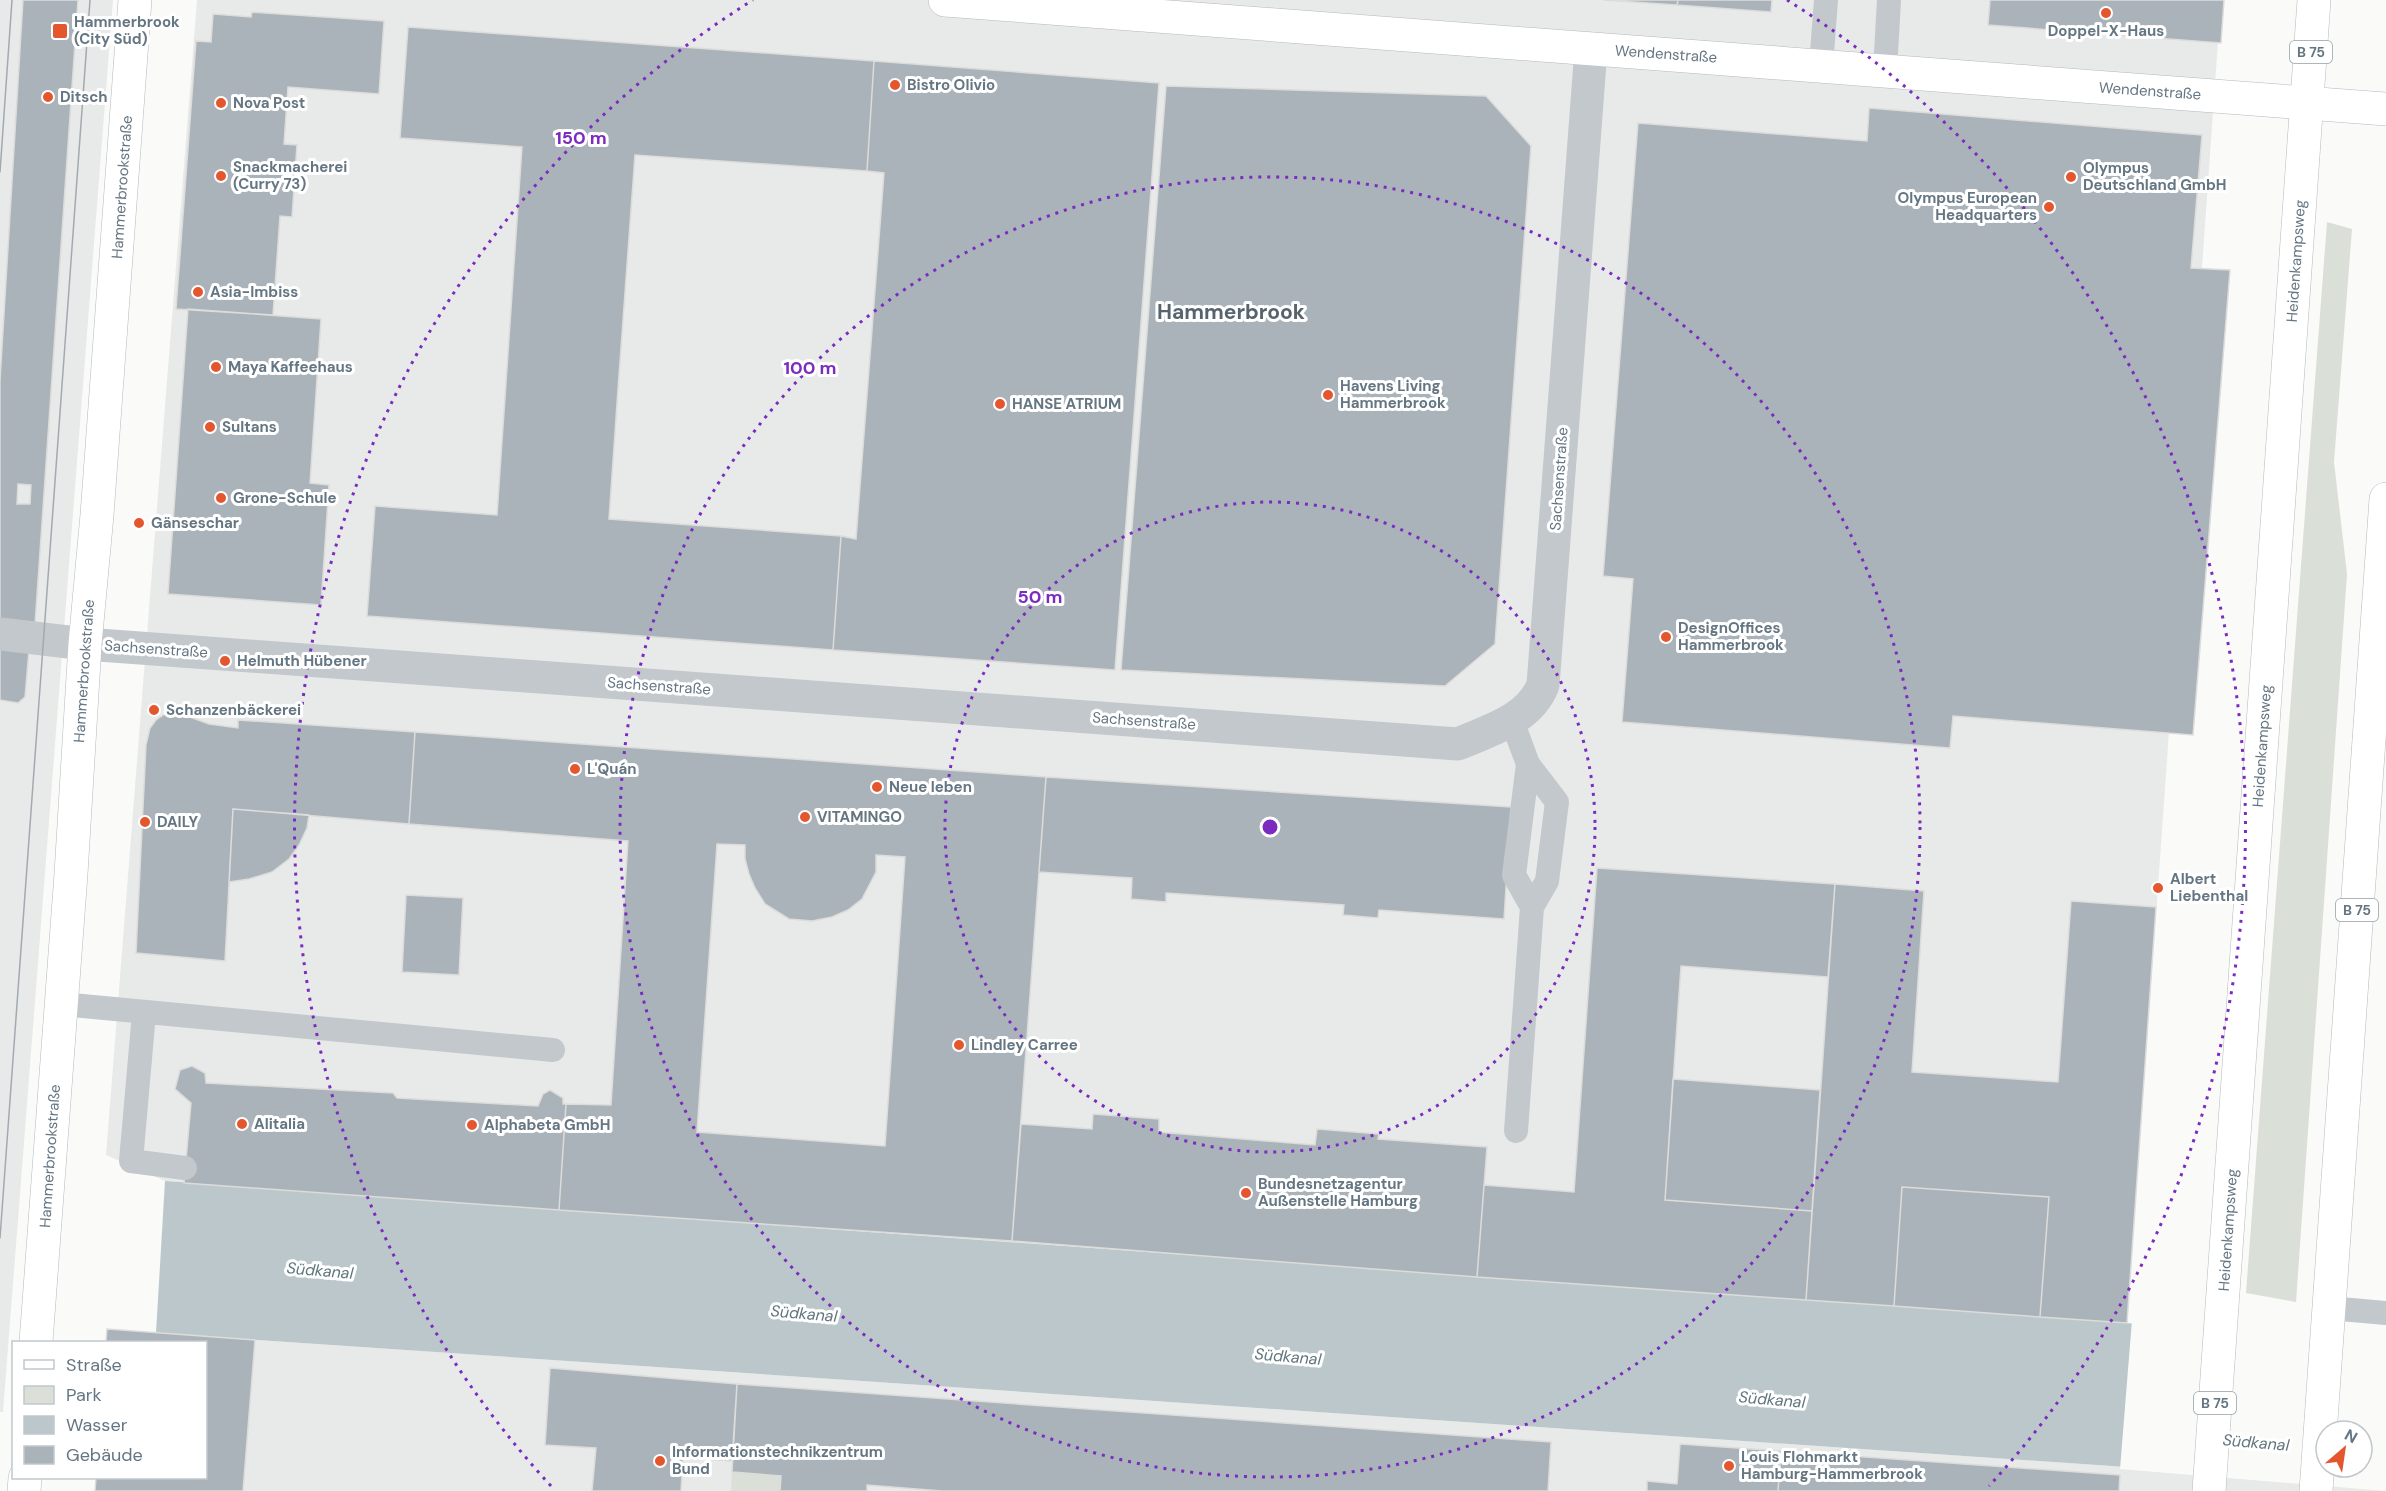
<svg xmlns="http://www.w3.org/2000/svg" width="2386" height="1491" viewBox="0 0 2386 1491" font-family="'DM Sans',sans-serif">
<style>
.built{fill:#e8e9e9}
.green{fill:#dadfd7}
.water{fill:#bbc7cb;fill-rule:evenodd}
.pier{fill:#fafaf8;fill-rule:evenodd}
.building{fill:#aab3b9;stroke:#dcdcda;stroke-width:1.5;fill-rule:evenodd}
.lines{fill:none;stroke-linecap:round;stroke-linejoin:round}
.secondary-casing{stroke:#b3babf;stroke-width:34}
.primary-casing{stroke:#b5babe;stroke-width:34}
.lane{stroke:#c3c8cc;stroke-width:24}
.street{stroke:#c3c8cc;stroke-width:33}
.secondary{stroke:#fff;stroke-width:33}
.primary{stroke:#fff;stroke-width:33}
.tram{stroke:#a2aab0;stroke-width:1.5}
.ring{fill:none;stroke:#7b2cbf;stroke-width:3;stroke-dasharray:3 6}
.poi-dot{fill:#e4572e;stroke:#fff;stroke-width:2}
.labels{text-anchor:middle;stroke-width:6;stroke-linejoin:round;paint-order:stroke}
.shield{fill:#fff;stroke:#939fa8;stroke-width:1.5}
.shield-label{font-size:14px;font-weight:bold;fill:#657683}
.poi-label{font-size:15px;font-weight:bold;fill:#657683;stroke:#fff;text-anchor:start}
.street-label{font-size:15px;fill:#657683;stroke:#fff}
.water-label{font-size:16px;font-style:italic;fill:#60757c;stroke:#fff}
.district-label{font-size:21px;font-weight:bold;fill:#57646e;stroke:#fff}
.centre{fill:#7b2cbf;stroke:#fff;stroke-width:3}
.ring-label{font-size:18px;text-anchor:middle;font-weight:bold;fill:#7b2cbf;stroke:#fff;stroke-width:6;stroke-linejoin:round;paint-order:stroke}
</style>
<rect width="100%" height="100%" fill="#fafaf8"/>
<path class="built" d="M0,0h113l-110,1412h-3z
M197,0h2024l-94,1323 -1962,-142 -59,-26z
M156,1333l1956,133 274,23v2h-2242l1,-13h61v-136h-51z"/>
<path class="green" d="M2327,222l25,7 -18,233 13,112 -51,728 -50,-9z
M732,1472l49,4 -1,15h-49z"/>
<path class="water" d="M165,1181l1962,142 259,28v138l-274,-23 -1956,-133zM2326,1431h36v36h-36z"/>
<path class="pier" d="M2132,1320l254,28v143l-266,-22zM2326,1431h36v36h-36z"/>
<path class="building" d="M23,0h55l-44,639 -34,-2v-257z
M1604,0h74l-1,5z
M1678,0h94l-1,12 -94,-7z
M1990,0h234l-3,43 -233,-18z
M252,12l132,9 -5,73 -91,-7 -4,57 13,1 -5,72 -12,-1 -7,99 -97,-6 20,-268 15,1 2,-28 38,3z
M408,27l466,34 -7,110 -232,-16 -17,234 -9,130 232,17 -8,114 -466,-34 8,-110 122,9 25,-368 -122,-9z
M874,61l285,22 -44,587 -282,-20 8,-114 15,3 28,-366 -17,-2z
M1166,86l320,10 45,50 -36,498 -50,42 -324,-16z
M1869,108l333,27 -11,133 39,2 -37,465 -240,-19 -3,32 -328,-26 11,-143 -30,-3 35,-453 229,18z
M188,309l133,10 -11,164 19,2 -8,120 -153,-11z
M18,484l13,1 -1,19h-13z
M0,637l30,2 -5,58 -7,6 -18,-3z
M168,712l11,1 30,11 29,4v-8l177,12 -6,92 -176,-15 -8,152 -89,-8 10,-208 4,-17 6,-8z
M415,732l631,45 -34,464 -453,-31 7,-106 45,1 17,-264 -219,-17zM717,844l28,1v14l4,15 6,14 10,16 24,15 23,2 20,-4 16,-7 14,-11 14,-27v-17l29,2 -20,289 -188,-14z
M1046,777l465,30 -7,112 -125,-9 -1,8 -35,-3 1,-10 -178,-12v9l-35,-3 1,-21 -93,-6z
M233,809l76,6 -2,13 -8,17 -10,14 -17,13 -23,7 -20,3z
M1597,868l238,16 -7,93 -147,-11 -16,234 147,11 -6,89 -329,-23 7,-92 90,7z
M1835,884l89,7 -12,181 146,10 13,-181 85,6 -29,416 -87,-6 9,-120 -147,-10 -8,119 -88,-6z
M406,895l57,3 -4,77 -57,-3z
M192,1066l13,7 1,10 187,10 4,5 141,8 5,-12 7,-4 13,8v6h3l-7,106 -375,-27 7,-80 -16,-14 5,-19z
M1673,1079l147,11 -8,121 -147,-11z
M1093,1114l66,5v13l156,13 2,-16 62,5 -1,5 109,8 -10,130 -465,-36 9,-117 71,5z
M1902,1187l147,10 -9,120 -146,-11z
M107,1329l148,11 -12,151h-148l1,-13h110v-136h-100z
M550,1368l187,16 -5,77 -49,-3 -2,33h-89l4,-43 -51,-3z
M737,1384l814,58 -3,49h-606l-75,-6v6h-87l1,-15 -49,-4z
M1680,1444l101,7 -3,40h-131v-10l30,3z
M1781,1451l339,24 -1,16h-341z"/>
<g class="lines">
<defs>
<path id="secondary" d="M945,0l1441,109
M36,1342l35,-468 14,-230 12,-129 38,-515
M24,1491l1,-13"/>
<path id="primary" d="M2209,1491l105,-1491
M2316,1491l70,-992"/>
</defs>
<use href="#secondary" class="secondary-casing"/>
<use href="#primary" class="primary-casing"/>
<path class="lane" d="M1821,66l5,-66
M1885,71l4,-71
M1512,721l16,43 29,38 -10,79 -15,26 -16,224
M1528,764l-14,111 18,32
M61,1004l492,46
M144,1013l-13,148 54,7
M2329,1308l57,5"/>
<path class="street" d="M0,634l85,10 1373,100c32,-14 71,-24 85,-59l48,-636"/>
<use href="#secondary" class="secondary"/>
<use href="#primary" class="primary"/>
<path class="tram" d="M0,172l12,-172
M0,1238l90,-1238"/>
</g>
<g class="ring">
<circle cx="1270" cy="827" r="325"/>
<circle cx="1270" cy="827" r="650"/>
<path d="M551 1486A975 975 0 0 1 753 0M1787 0A975 975 0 0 1 1989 1486"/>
</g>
<g class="poi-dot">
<circle cx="2106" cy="13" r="6"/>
<rect x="52" y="23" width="16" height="16" rx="3"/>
<circle cx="895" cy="85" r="6"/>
<circle cx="48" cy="97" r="6"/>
<circle cx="221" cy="103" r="6"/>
<circle cx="221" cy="176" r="6"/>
<circle cx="2071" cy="177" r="6"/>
<circle cx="2049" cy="207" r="6"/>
<circle cx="198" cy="292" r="6"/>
<circle cx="216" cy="367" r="6"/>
<circle cx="1328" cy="395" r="6"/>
<circle cx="1000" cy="404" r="6"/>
<circle cx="210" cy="427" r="6"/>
<circle cx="221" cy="498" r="6"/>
<circle cx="139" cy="523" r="6"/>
<circle cx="1666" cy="637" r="6"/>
<circle cx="225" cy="661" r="6"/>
<circle cx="154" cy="710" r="6"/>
<circle cx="575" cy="769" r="6"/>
<circle cx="877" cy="787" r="6"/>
<circle cx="805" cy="817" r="6"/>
<circle cx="145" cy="822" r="6"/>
<circle cx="2158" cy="888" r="6"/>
<circle cx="959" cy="1045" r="6"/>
<circle cx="242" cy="1124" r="6"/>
<circle cx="472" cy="1125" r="6"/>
<circle cx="1246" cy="1193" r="6"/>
<circle cx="660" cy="1461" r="6"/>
<circle cx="1729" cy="1466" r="6"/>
</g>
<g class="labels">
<g class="shield">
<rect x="2290" y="41" width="42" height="22" rx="4.5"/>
<rect x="2336" y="899" width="42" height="22" rx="4.5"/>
<rect x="2194" y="1392" width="42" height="22" rx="4.5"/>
</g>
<g class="shield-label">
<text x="2311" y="57">B 75</text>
<text x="2357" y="915">B 75</text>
<text x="2215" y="1408">B 75</text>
</g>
<g class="poi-label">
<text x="74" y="27">Hammerbrook<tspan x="74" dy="17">(City Süd)</tspan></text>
<text x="2106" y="36" text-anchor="middle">Doppel-X-Haus</text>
<text x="907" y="90">Bistro Olivio</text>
<text x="60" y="102">Ditsch</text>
<text x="233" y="108">Nova Post</text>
<text x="233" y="172">Snackmacherei<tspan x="233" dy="17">(Curry 73)</tspan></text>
<text x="2083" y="173">Olympus<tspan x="2083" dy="17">Deutschland GmbH</tspan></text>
<text x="2037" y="203" text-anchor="end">Olympus European<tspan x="2037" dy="17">Headquarters</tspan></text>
<text x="210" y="297">Asia-Imbiss</text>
<text x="228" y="372">Maya Kaffeehaus</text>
<text x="1340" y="391">Havens Living<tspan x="1340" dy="17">Hammerbrook</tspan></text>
<text x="1012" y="409">HANSE ATRIUM</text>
<text x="222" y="432">Sultans</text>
<text x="233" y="503">Grone-Schule</text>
<text x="151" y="528">Gänseschar</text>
<text x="1678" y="633">DesignOffices<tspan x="1678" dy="17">Hammerbrook</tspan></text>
<text x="237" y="666">Helmuth Hübener</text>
<text x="166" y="715">Schanzenbäckerei</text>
<text x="587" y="774">L'Quán</text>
<text x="889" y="792">Neue leben</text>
<text x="817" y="822">VITAMINGO</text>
<text x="157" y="827">DAILY</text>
<text x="2170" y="884">Albert<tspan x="2170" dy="17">Liebenthal</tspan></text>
<text x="971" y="1050">Lindley Carree</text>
<text x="254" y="1129">Alitalia</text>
<text x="484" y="1130">Alphabeta GmbH</text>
<text x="1258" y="1189">Bundesnetzagentur<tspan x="1258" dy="17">Außenstelle Hamburg</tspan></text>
<text x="672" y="1457">Informationstechnikzentrum<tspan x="672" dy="17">Bund</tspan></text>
<text x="1741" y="1462">Louis Flohmarkt<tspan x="1741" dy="17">Hamburg-Hammerbrook</tspan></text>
</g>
<g class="street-label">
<text transform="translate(1666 54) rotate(4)" y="5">Wendenstraße</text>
<text transform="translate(2150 91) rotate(4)" y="5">Wendenstraße</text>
<text transform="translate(122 187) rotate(-86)" y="5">Hammerbrookstraße</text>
<text transform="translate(2296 261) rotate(-86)" y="5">Heidenkampsweg</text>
<text transform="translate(1559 479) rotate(-86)" y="5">Sachsenstraße</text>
<text transform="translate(156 649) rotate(4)" y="5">Sachsenstraße</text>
<text transform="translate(84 671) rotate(-86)" y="5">Hammerbrookstraße</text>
<text transform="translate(659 686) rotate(4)" y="5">Sachsenstraße</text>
<text transform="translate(1144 721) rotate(4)" y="5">Sachsenstraße</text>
<text transform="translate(2262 746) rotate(-86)" y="5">Heidenkampsweg</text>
<text transform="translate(50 1156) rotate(-86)" y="5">Hammerbrookstraße</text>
<text transform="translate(2228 1230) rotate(-86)" y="5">Heidenkampsweg</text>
</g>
<g class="water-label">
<text transform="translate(320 1270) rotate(5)" y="6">Südkanal</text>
<text transform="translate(804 1313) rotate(5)" y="6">Südkanal</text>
<text transform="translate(1288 1356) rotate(5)" y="6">Südkanal</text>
<text transform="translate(1772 1399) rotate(5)" y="6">Südkanal</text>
<text transform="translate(2256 1442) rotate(5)" y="6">Südkanal</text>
</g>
<g class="district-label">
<text x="1231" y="319">Hammerbrook</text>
</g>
</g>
<circle cx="1270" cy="827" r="9" class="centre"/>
<g class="ring-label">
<text x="581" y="144">150 m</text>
<text x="810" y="374">100 m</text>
<text x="1040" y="603">50 m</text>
</g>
<rect x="12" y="1341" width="195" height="138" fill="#ffffff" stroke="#c1c8cd" stroke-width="1.5"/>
<rect x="24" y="1360" width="30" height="9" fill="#ffffff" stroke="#c1c8cd" stroke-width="1.5"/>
<text x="66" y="1371" font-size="18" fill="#657683">Straße</text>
<rect x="24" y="1386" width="30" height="18" fill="#dadfd7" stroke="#c1c8cd" stroke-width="1.5"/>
<text x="66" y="1401" font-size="18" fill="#657683">Park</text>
<rect x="24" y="1416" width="30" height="18" fill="#bbc7cb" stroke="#c1c8cd" stroke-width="1.5"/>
<text x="66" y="1431" font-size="18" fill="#657683">Wasser</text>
<rect x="24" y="1446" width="30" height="18" fill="#aab3b9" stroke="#c1c8cd" stroke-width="1.5"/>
<text x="66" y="1461" font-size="18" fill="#657683">Gebäude</text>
<g transform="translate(2344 1449) rotate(29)"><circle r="28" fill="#ffffff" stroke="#c1c8cd" stroke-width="1.5"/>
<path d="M0-4.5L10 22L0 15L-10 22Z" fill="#e4572e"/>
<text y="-9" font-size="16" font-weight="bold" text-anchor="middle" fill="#657683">N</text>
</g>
</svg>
